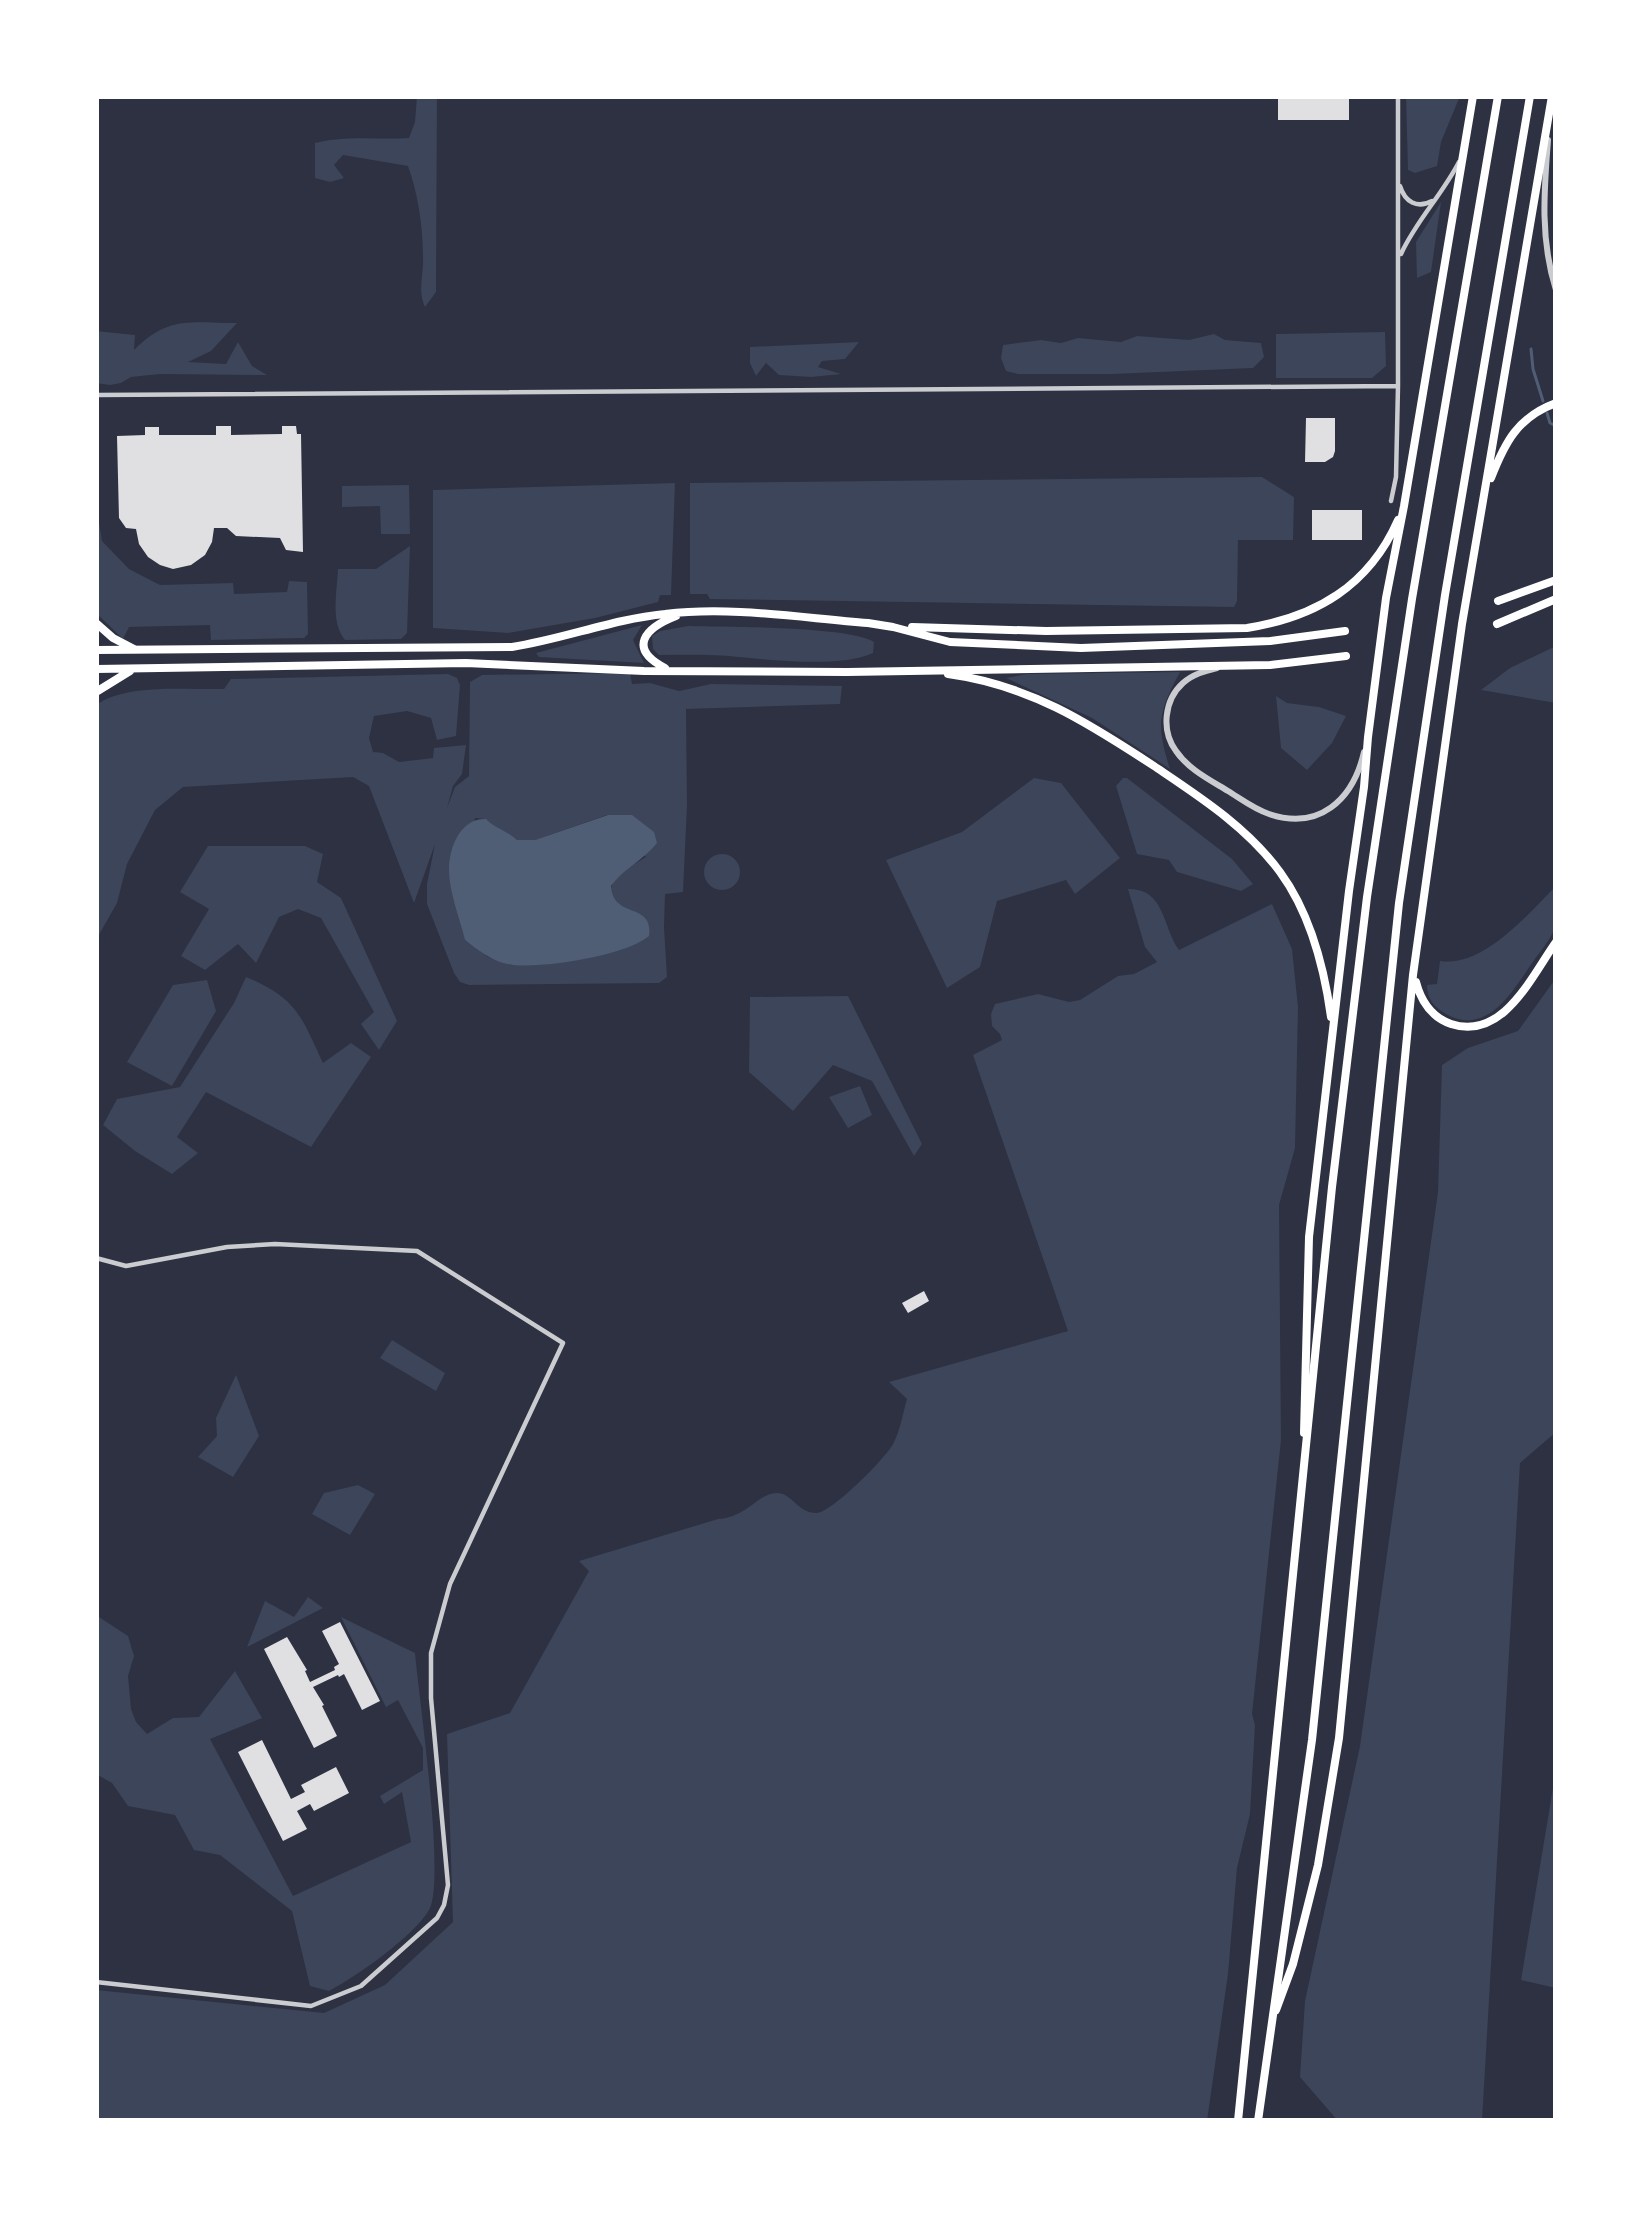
<svg xmlns="http://www.w3.org/2000/svg" width="1652" height="2217" viewBox="0 0 1652 2217" font-family="Rubik,sans-serif">
<style>
.green{fill:#3c4559;fill-rule:evenodd}
.water{fill:#4f5d75}
.lines{fill:none;stroke-linecap:round;stroke-linejoin:round}
.stream{stroke:#4f5d75;stroke-width:3}
.building{fill:#e0e0e3}
.minor{stroke:#caccd0;stroke-width:4.5}
.tertiary{stroke:#caccd0;stroke-width:6}
.secondary{stroke:#fff;stroke-width:8}
.primary{stroke:#fff;stroke-width:8}
.trunk{stroke:#fff;stroke-width:8}
</style>
<rect width="100%" height="100%" fill="#2d3142"/>
<path class="green" d="M417,96h20l-1,196 -11,15c-8,-17 -1,-33 -2,-50 0,-30 -5,-63 -15,-91l-65,-11 -9,10 10,13 -14,4 -15,-4v-35c31,-8 62,-3 94,-5l6,-16z
M1406,96h54l-19,46 -4,24 -22,7 -7,-3z
M1441,202l-10,70 -14,6 -1,-36z
M237,323l-26,28 -23,11 38,2 12,-22 14,24 15,9 -107,-1 -29,3 -10,6 -11,2 -14,-2v-52l39,4 -1,15c35,-35 56,-27 103,-27z
M1385,332l1,34 -14,12h-96v-44z
M1214,334l11,6 36,3 3,14 -11,11 -141,6h-94l-12,-3 -5,-13 2,-13 38,-5 20,3 17,-5 43,4 16,-6 52,4z
M859,342l-14,17 -23,2 -4,6 23,7 -30,3 -32,-2 -13,-12 -10,13 -6,-13v-16z
M1262,477l32,20 -1,43h-55l-1,61 -3,6 -524,-8 -3,-5h-17v-111z
M675,483l-4,112h-11l-2,7 -63,16 -87,15 -75,-5v-138z
M409,485l1,49h-29l-1,-28 -38,1v-21z
M96,503l6,38 27,28 31,16 73,-2 1,11 53,-2 2,-11 18,1 1,52 -4,4 -93,2 -1,-15 -81,2 -6,12 -27,-26z
M410,546l-3,87 -6,6 -56,1c-15,-18 -8,-48 -7,-71h38z
M642,625l-9,15 11,23 -105,-6 -3,-4z
M688,626c36,1 162,0 186,16l-1,11c-32,15 -100,7 -135,4 -26,-3 -53,-2 -79,-2l-6,-6 -1,-13 8,-5z
M1556,646v57l-75,-13 29,-22z
M1180,672c-22,41 -24,53 -10,97l-78,-51 -86,-40 21,-4z
M630,673l2,11 18,-1 29,8 32,-7 131,2 -2,18 -154,5 1,96 -4,87 -18,2 -1,33 3,50 -8,6 -190,2 -9,-3 -6,-9 -27,-69v-20l8,-40 -21,59 -45,-117 -16,-9 -170,10 -28,23 -28,54 -10,39 -21,37v-235c31,-22 90,-15 128,-16l7,-10 217,-5 9,4 3,7 -4,51 -19,4 -6,-22 -24,-7 -33,5 -5,22 4,14 10,1 16,9 34,-4 1,-10 32,-3 -4,29 -9,12 -6,22 8,-21 14,-11 1,-94 12,-7zM607,815l39,42c-14,8 -50,28 -29,47 7,5 21,10 29,14l-135,47 -23,-8 -23,-17 10,-122 10,1c10,10 21,12 32,21h18z
M1276,696l11,7 32,4 27,9 -14,27 -25,27 -26,-22z
M1034,778l27,5 59,75 -45,36 -9,-14 -69,21 -17,66 -33,21 -61,-128 76,-28z
M1123,778h4l105,81 21,25 -12,7 -64,-19 -8,-12 -32,-6 -21,-68z
M208,846h97l18,8 -6,28 24,16 56,123 -18,29 -18,-26 13,-12 -53,-94 -23,-9 -19,8 -23,46 -18,-19 -33,26 -24,-14 28,-47 -29,-17z
M704 872a18 18 0 1 1 36 0a18 18 0 1 1-36 0Z
M1556,886c0,14 3,34 -3,46 -5,11 -14,21 -21,31 -19,28 -45,74 -86,51 -12,-7 -19,-15 -19,-29l10,-1 3,-23c43,7 88,-47 116,-75z
M1128,889c37,-1 34,37 51,61l93,-46 20,45 6,58 -3,141 -16,57 2,235 -29,274 3,11 -5,89 -13,54 -9,106 -21,147h-1111v-131l228,23 61,-28 68,-63 -6,-188 63,-21 79,-142 -10,-10 139,-42c29,-2 39,-25 58,-26 16,-1 21,20 41,20 15,-1 68,-54 76,-69 7,-13 10,-31 14,-45l-18,-17 179,-51 -95,-276 29,-15 -2,-6 -8,-8 -1,-12 4,-10 43,-10 31,8 11,-2 38,-24 16,-2 23,-12 -12,-15z
M246,977c51,21 55,39 77,86l28,-20 20,14 -60,90 -105,-55 -29,45 21,16 -26,21 -37,-23 -32,-26 14,-26 63,-12 54,-84z
M1556,978v454l-36,31 -38,658h-144l-38,-44 5,-76 55,-255 78,-554 4,-127 26,-17 50,-17z
M207,980l9,31 -44,75 -45,-24 46,-77z
M848,996l74,148 -8,12 -42,-75 -39,-16 -40,46 -44,-39 1,-75z
M860,1086l12,29 -24,13 -19,-31z
M392,1340l53,33 -9,18 -56,-33z
M236,1375l23,61 -26,41 -35,-20 19,-21 -1,-18z
M358,1485l17,9 -25,41 -38,-21 12,-21z
M308,1597l15,11 -76,39 18,-46 29,16z
M96,1615l32,21 6,20 -6,20 3,33 5,13 11,12 26,-16 26,-1 36,-46 27,47 -52,21 83,157 118,-54 -9,-50 -18,12 -4,-8 43,-26v-22l-25,-48 -12,7 -45,-90 74,36c4,44 31,229 14,257 -15,26 -73,67 -100,81l-19,-5 -18,-75 -72,-56 -26,-5 -19,-35 -47,-9 -16,-23 -16,-9z
M1556,1770v218l-35,-8z"/>
<path class="water" d="M608,815h24l22,17 3,11c-13,17 -33,25 -46,43 2,34 43,15 38,50 -23,20 -112,34 -142,28 -17,-4 -29,-14 -42,-24 -5,-21 -16,-48 -16,-70 0,-22 11,-52 37,-51 10,10 20,11 31,21h18z"/>
<g class="lines">
<path class="stream" d="M1531,349l2,20 10,32
M1547,413l3,10 6,3"/>
</g>
<path class="building" d="M1278,96h71v24h-71z
M1306,418h29v33l-2,6 -8,5h-20z
M216,426h15v9l51,-1v-8h14l1,8h4l2,118 -17,-2 -6,-12 -44,-2 -9,-8h-13l-2,14 -7,13 -14,10 -18,4 -13,-4 -12,-8 -9,-13 -3,-15 -10,-1 -7,-10 -2,-82 28,-1v-8h14v8h57z
M1312,510h50v30h-50z
M924,1291l5,10 -21,12 -6,-10z
M340,1622l40,79 -18,9 -18,-36 -5,3 -1,-2 -25,12 11,18 -2,1 15,30 -23,12 -50,-99 23,-12 20,33 -2,1 5,11 25,-12 -1,-3 5,-3 -17,-33z
M262,1740l29,59 14,-7 -4,-7 35,-18 13,26 -35,18 -4,-7 -13,7 10,18 -24,12 -45,-89z"/>
<g class="lines">
<path class="minor" d="M1400,186c5,16 17,23 32,15
M1401,254c15,-33 41,-59 58,-92
M96,395l1302,-9
M1391,501l5,-24 2,-91v-290
M96,1258l30,8 101,-19 48,-3 142,7 146,92 -113,241 -19,69v45l17,187 -4,20 -7,13 -76,68 -50,20 -215,-24"/>
<path class="tertiary" d="M1548,140c-4,51 -8,100 8,150
M1217,668c-12,3 -24,6 -34,15 -19,17 -22,48 -7,68 12,18 34,29 52,40 13,8 26,18 41,23 50,17 84,-14 95,-62"/>
<path class="secondary" d="M96,623l17,15 21,11"/>
<path class="primary" d="M1491,478c14,-36 27,-61 65,-75
M1498,601l58,-21
M1497,624l59,-25
M912,627l134,4 201,-3c69,-11 122,-42 151,-108
M96,650l416,-3c52,-8 101,-28 153,-33 67,-8 136,4 203,9l25,4 57,15 131,6 189,-7 75,-10
M665,668c-38,-20 -20,-40 11,-52
M96,669l370,-6 178,8 203,1 423,-7 76,-9
M948,674c81,11 139,48 206,92 46,31 93,61 126,106 30,41 44,94 51,145
M96,692l34,-21
M1416,982c5,19 15,35 35,42 52,17 80,-47 105,-82
M1304,1433l5,-196 40,-346 15,-104 4,-50 18,-139 18,-92 69,-410
M1276,2010l17,-46 25,-99 21,-127 74,-763 49,-351 90,-528"/>
<path class="trunk" d="M1238,2121l94,-934 35,-290 45,-298 86,-503
M1258,2121l54,-381 87,-837 46,-308 85,-499"/>
</g>
<rect width="1652" height="2217" fill="none" stroke="#ffffff" stroke-width="198"/>
</svg>
